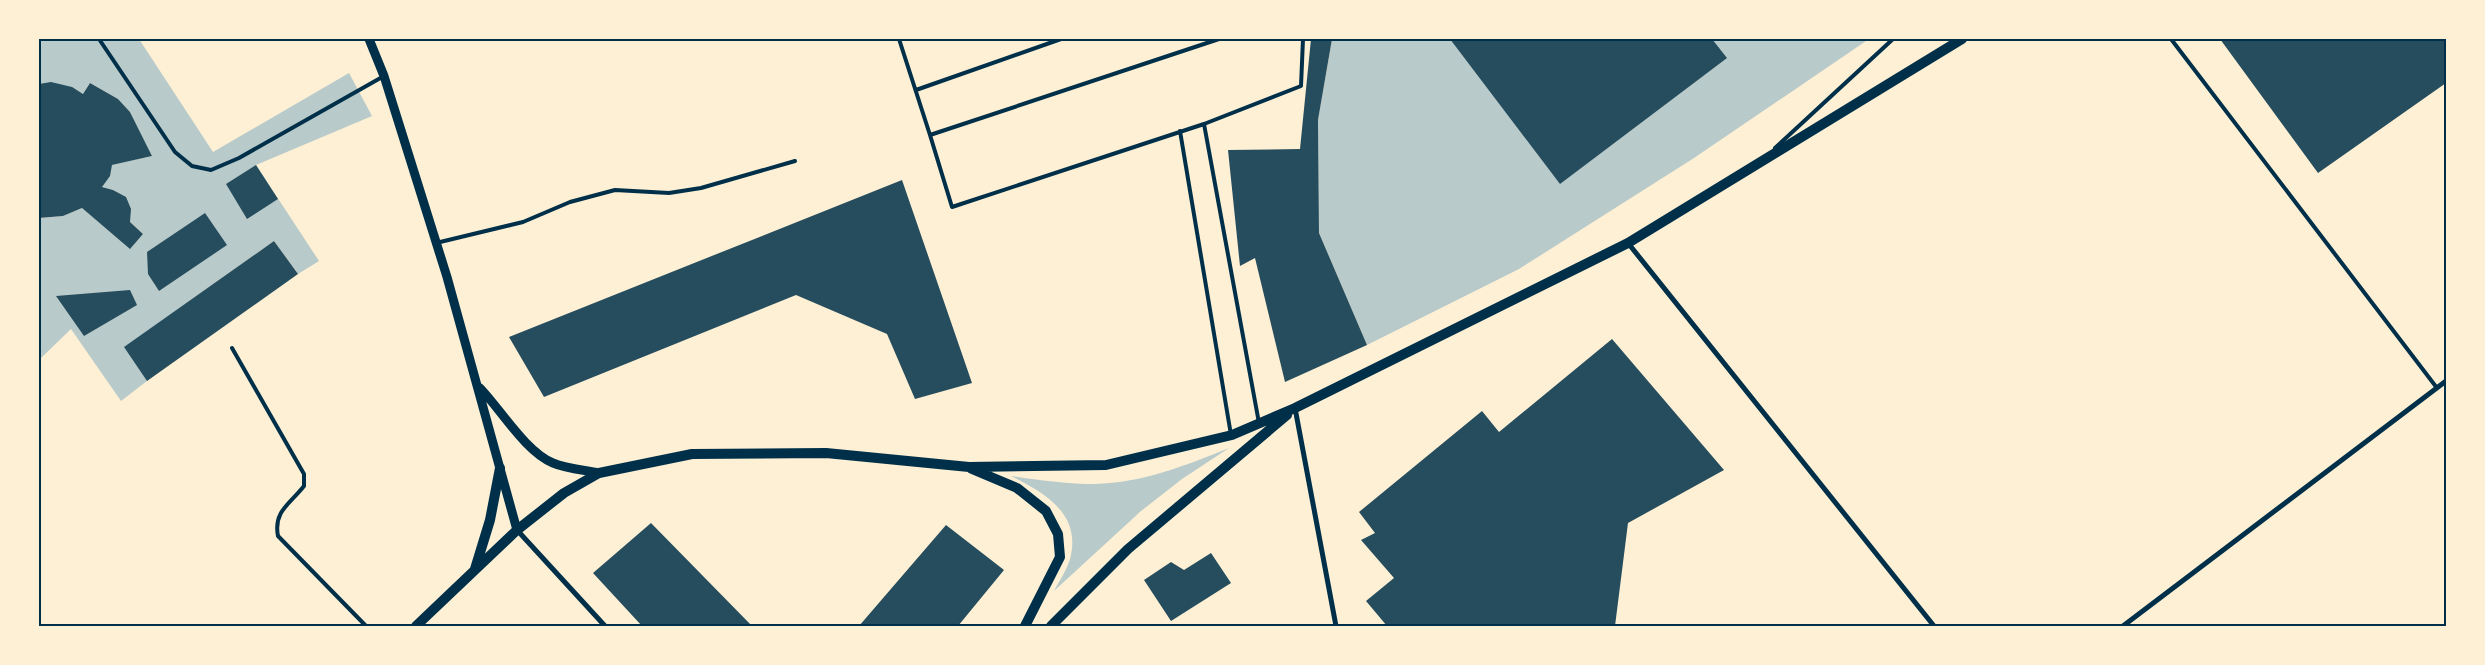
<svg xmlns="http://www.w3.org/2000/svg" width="2485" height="665" viewBox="0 0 2485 665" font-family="'Exo 2',sans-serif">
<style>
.green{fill:#b9caca}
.building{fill:#264d5e}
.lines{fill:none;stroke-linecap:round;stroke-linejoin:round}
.service{stroke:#003049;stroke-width:4}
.minor{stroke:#003049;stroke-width:5}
.tertiary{stroke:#003049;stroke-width:9}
.secondary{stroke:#003049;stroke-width:10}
.neatline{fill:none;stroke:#003049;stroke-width:2}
</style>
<rect width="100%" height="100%" fill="#fdf0d5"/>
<path class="green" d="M39,39h100l74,113 136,-79 23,43 -116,49 63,96 -21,13 -24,-33 -149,106 22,34 -26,20 -50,-72 -32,31v-142l24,-2 19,-8 48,40 13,-14 -13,-12 -4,-24 -13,-8 -11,-3 10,-22 40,-9 -22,-44 -12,-13 -28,-16 -7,11c-14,-9 -28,-12 -44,-10z
M1332,39h537l-175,119 -175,111 -152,76 -48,-112 -1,-113z
M1229,448l-47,31 -41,32 -87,80c5,-10 13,-21 16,-32 12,-45 -25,-66 -59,-83 28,4 56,8 84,8 47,-1 92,-19 134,-36z"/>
<path class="building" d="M1311,39h21l-14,81 1,113 48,112 -82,37 -30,-124 -15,8 -12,-116 72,-1z
M1450,39h262l15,19 -167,126z
M2220,39h226v44l-128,90z
M51,82l21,5 11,7 7,-11 28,16 12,13 22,44 -40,9 -2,11 -8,11 11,3 13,7 5,12 -1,13 13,12 -13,15 -48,-41 -19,8 -24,2v-134z
M256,165l22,34 -31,20 -21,-35z
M902,180l70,203 -57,16 -28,-65 -91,-39 -252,102 -35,-60z
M205,213l22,32 -68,46 -11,-17 -1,-22z
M274,241l24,33 -151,107 -23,-34z
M130,290l7,15 -53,31 -28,-40z
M1612,339l112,131 -96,53 -13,103h-228l-21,-25 28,-23 -33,-38 14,-7 -16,-21 123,-101 17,21z
M651,523l101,103h-110l-49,-53z
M946,525l58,45 -46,56h-99z
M1211,553l20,30 -60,38 -27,-41 27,-18 13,8z"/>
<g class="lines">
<path class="service" d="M99,39l76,113 17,14 19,4 28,-12 145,-82
M899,39l31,96
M1219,39l-289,96 22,72 252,-83 97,-38 2,-47
M2171,39l266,349
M916,90l145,-51
M1204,124l55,299
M1180,131l51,304
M1775,148l118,-109
M436,243l87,-21 47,-20 45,-12 54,3 32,-5 94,-27
M232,348l72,126v12c-13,17 -31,25 -26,50l88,90"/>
<path class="minor" d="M1628,243l306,383
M1295,408l41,218
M517,530l88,96
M2123,626l323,-245"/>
<path class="tertiary" d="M369,39l15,37 63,201 70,253
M480,388c21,22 46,64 73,75 14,6 32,7 46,10"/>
<path class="secondary" d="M972,469l45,19 29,23 12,23 2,23 -35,69
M475,569l15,-49 10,-52
M416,626l101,-96 47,-37 35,-20 93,-19 134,-1 143,14 137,-2 126,-30 63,-27 333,-165 334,-204
M1051,626l77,-77 159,-134"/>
</g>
<rect width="2485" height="665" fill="none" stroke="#fdf0d5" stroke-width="80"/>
<rect x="40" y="40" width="2405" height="585" class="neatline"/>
</svg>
